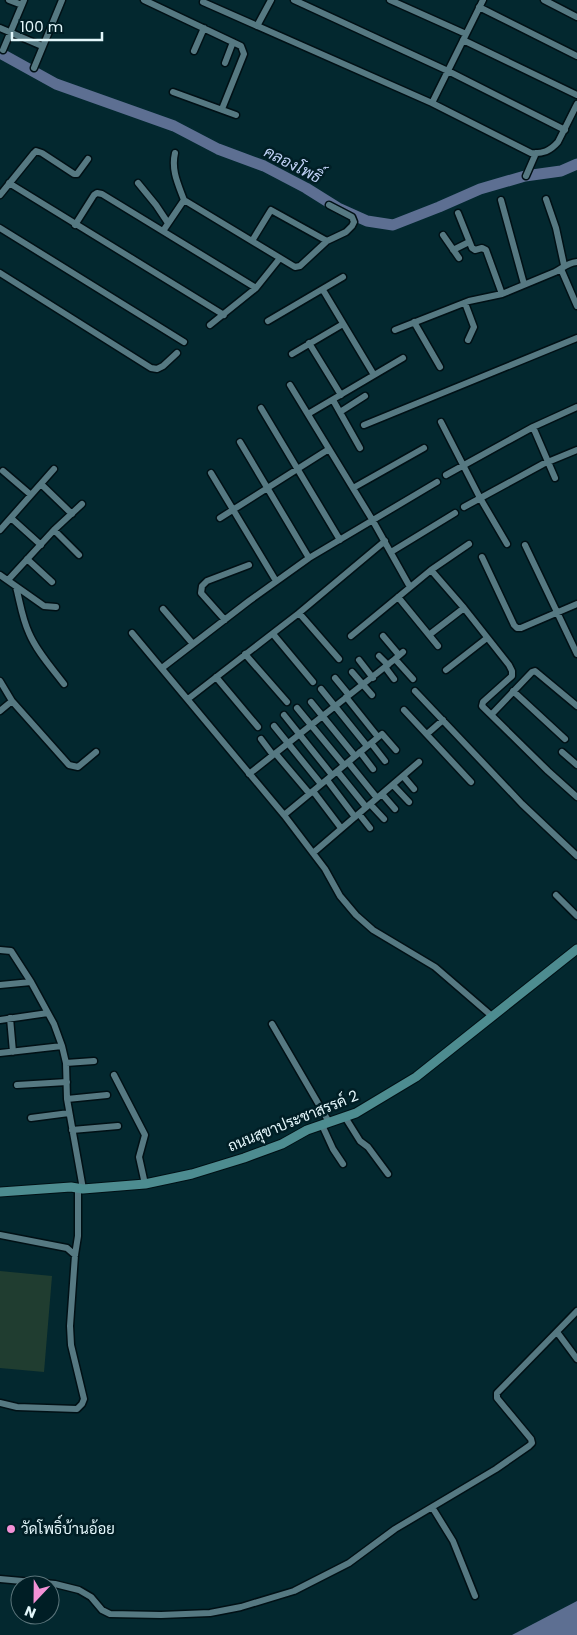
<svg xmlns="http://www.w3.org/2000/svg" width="577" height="1635" viewBox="0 0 577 1635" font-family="Poppins,Sarabun,sans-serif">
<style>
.green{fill:#203d30}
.water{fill:#5d6f92}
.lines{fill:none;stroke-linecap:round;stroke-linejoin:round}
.river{stroke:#5d6f92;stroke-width:11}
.street-casing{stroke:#001015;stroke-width:9}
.secondary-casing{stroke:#001015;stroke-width:11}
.street{stroke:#567982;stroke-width:6}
.secondary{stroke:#4d8c90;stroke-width:9}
.poi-dot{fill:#f391d6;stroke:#001e25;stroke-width:2}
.labels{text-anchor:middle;stroke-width:5;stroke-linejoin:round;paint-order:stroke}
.street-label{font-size:15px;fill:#e3f7fb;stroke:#001e25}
.poi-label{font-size:15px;fill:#e3f7fb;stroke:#001e25;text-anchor:start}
.water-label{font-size:16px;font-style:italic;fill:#bfd1f5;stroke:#001e25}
</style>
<rect width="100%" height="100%" fill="#03282f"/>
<path class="green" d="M0,1271l52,5 -8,96 -44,-4z"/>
<path class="water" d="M577,1601v34h-65z"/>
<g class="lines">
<path class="river" d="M0,53l56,31 118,42 44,23 46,17 42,22 32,20 29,13 26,4 46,-18 41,-18 45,-13 36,-5 16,-7"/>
<defs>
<path id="street" d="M9,0l13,5
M144,0l97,46 3,8 -22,55
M294,0l154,71 117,59
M390,0l76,34
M544,0l33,17
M203,2l229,101 99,50c12,1 19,-2 27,-11l19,-38
M479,7l98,49
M257,26l14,-26
M0,28l42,18
M463,40l114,55
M3,50l21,-50
M194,51l10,-23
M225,63l8,-21
M34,68l28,-68
M173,92l63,23
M432,103l51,-103
M175,153c-4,17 3,31 9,47l111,67 5,-1 27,-25 19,-9 6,-6 2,-4 -2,-5 -23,-12
M526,176l10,-23
M9,183l215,132
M138,183l18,22 12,18
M0,195l34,-42 2,-2 6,2 32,21h3l11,-15
M546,199l10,29 8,37
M501,200l23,84
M458,213l14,35 3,2 7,-2 4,2 16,44
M75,225l19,-30 3,-2 5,1 154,94
M0,228l184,114
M163,231l21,-31
M443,235l16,23
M252,241l19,-31 56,31
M453,250l16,-8
M561,269l16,37
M0,273l151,95 6,1 6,-3 14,-13
M323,290l51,85
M465,303l9,24 -6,13
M268,321l75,-44
M414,322l26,45
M210,325l46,-37 24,-30
M395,330l74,-29 33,-7 53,-22c8,-4 12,-9 22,-10
M309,343l32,52
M292,354l51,-30
M290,385l83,136 37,66
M333,400l27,48
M261,408l79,132
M340,412l25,-16
M308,414l95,-56
M441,422l39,76 27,46
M364,425l213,-87
M533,427l22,51
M240,442l69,116
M3,471l28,24
M211,473l65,108
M446,475l87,-48 44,-20
M41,484l31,30
M353,488l71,-40
M464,507l79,-43 34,-14
M11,518l30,27
M220,518l109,-69
M0,530l54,-61
M54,530l25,25
M525,545l52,109
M391,552l64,-39
M482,557l32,68 3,3h4l56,-24
M27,559l25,23
M431,570l33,38 45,57 3,6v5l-29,26 -1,4 66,65 29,26
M0,575l44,31 12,1
M8,580l46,-50 28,-26
M16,587c4,15 6,31 13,46 8,19 23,35 35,51
M398,597l40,49
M163,609l30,35
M299,613l40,46
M225,620l-24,-27 1,-7 5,-5 42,-16
M132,633l152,182 41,54 15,27 16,19 17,15 62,37 58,50
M273,634l40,48
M429,635l35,-27
M351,636l80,-66 38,-26
M383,636l16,19
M403,652l-8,7 18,20
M245,654l42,48
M379,656l9,9
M359,660l14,18
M385,667l9,12
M162,668l87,-67 60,-43 128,-76
M446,670l41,-32
M352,672l20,23
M216,677l42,50
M335,678l14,17
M0,681l12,20 57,64 9,2 18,-15
M321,689l46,57
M415,691l107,113 55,52
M513,691l52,48
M346,697l32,40
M188,699l111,-86 86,-72
M311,702l44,54
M297,708l47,57
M404,710l67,72
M0,711l12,-10
M492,714l40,-42 3,-1 42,35
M284,715l48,60
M274,726l47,58
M427,734l16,-14
M261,739l12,16
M371,743l14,18
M360,752l13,17
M562,752l15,13
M276,754l33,39
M348,762l29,36
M337,771l29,36
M249,774l146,-115
M403,776l11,13
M327,780l28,37
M393,785l16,17
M313,791l28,37
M382,794l13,15
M370,804l14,15
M359,814l11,14
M284,815l98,-81 14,16
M313,853l106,-91
M556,895l21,21
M0,950l11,1 20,31 23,42 8,22 4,17 1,36 16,90
M0,985l31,-3
M10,1018l3,34
M0,1020l48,-7
M272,1024l57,98
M0,1053l62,-7
M66,1063l28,-2
M114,1075l31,60 -6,22 6,27
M17,1085l50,-3
M67,1099l40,-4
M345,1117l15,24 8,6 20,27
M31,1118l38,-5
M322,1125l11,24 10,15
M72,1130l46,-4
M0,1235l67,13 8,7
M557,1332l20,27
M0,1403l17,4 60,2 5,-5 2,-5 -13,-54 -1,-19 5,-71 3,-19v-48
M432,1507l21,34 22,55
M0,1579l55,5 24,6 12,7 11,13 8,4 51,1 49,-2 31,-6 53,-16 55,-28 46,-34 101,-60 33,-23 3,-3 -1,-4 -34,-41v-5l80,-82"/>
<path id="secondary" d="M0,1192l71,-5 12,2 62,-5 47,-10 52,-16 38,-14 25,-14 49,-17 60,-36 161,-128"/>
</defs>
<use href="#street" class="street-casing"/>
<use href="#secondary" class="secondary-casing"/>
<use href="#street" class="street"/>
<use href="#secondary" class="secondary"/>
</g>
<circle class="poi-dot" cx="11" cy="1529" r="5"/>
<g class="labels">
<g class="street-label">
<text transform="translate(293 1121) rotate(-22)" y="5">ถนนสุขาประชาสรรค์ 2</text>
</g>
<g class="poi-label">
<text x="21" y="1534">วัดโพธิ์บ้านอ้อย</text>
</g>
<g class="water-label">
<text transform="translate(293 164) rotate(27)" y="6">คลองโพธิ์</text>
</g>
</g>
<g transform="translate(35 1600) rotate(202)"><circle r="24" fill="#001e25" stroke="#5b757b"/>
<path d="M0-4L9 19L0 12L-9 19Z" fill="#f391d6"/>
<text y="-8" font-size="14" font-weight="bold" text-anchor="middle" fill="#e3f7fb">N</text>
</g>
<path d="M12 32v8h90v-8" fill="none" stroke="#e3f7fb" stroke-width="2.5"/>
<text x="20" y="32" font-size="15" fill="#e3f7fb" stroke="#001e25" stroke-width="4" paint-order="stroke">100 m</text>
</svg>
